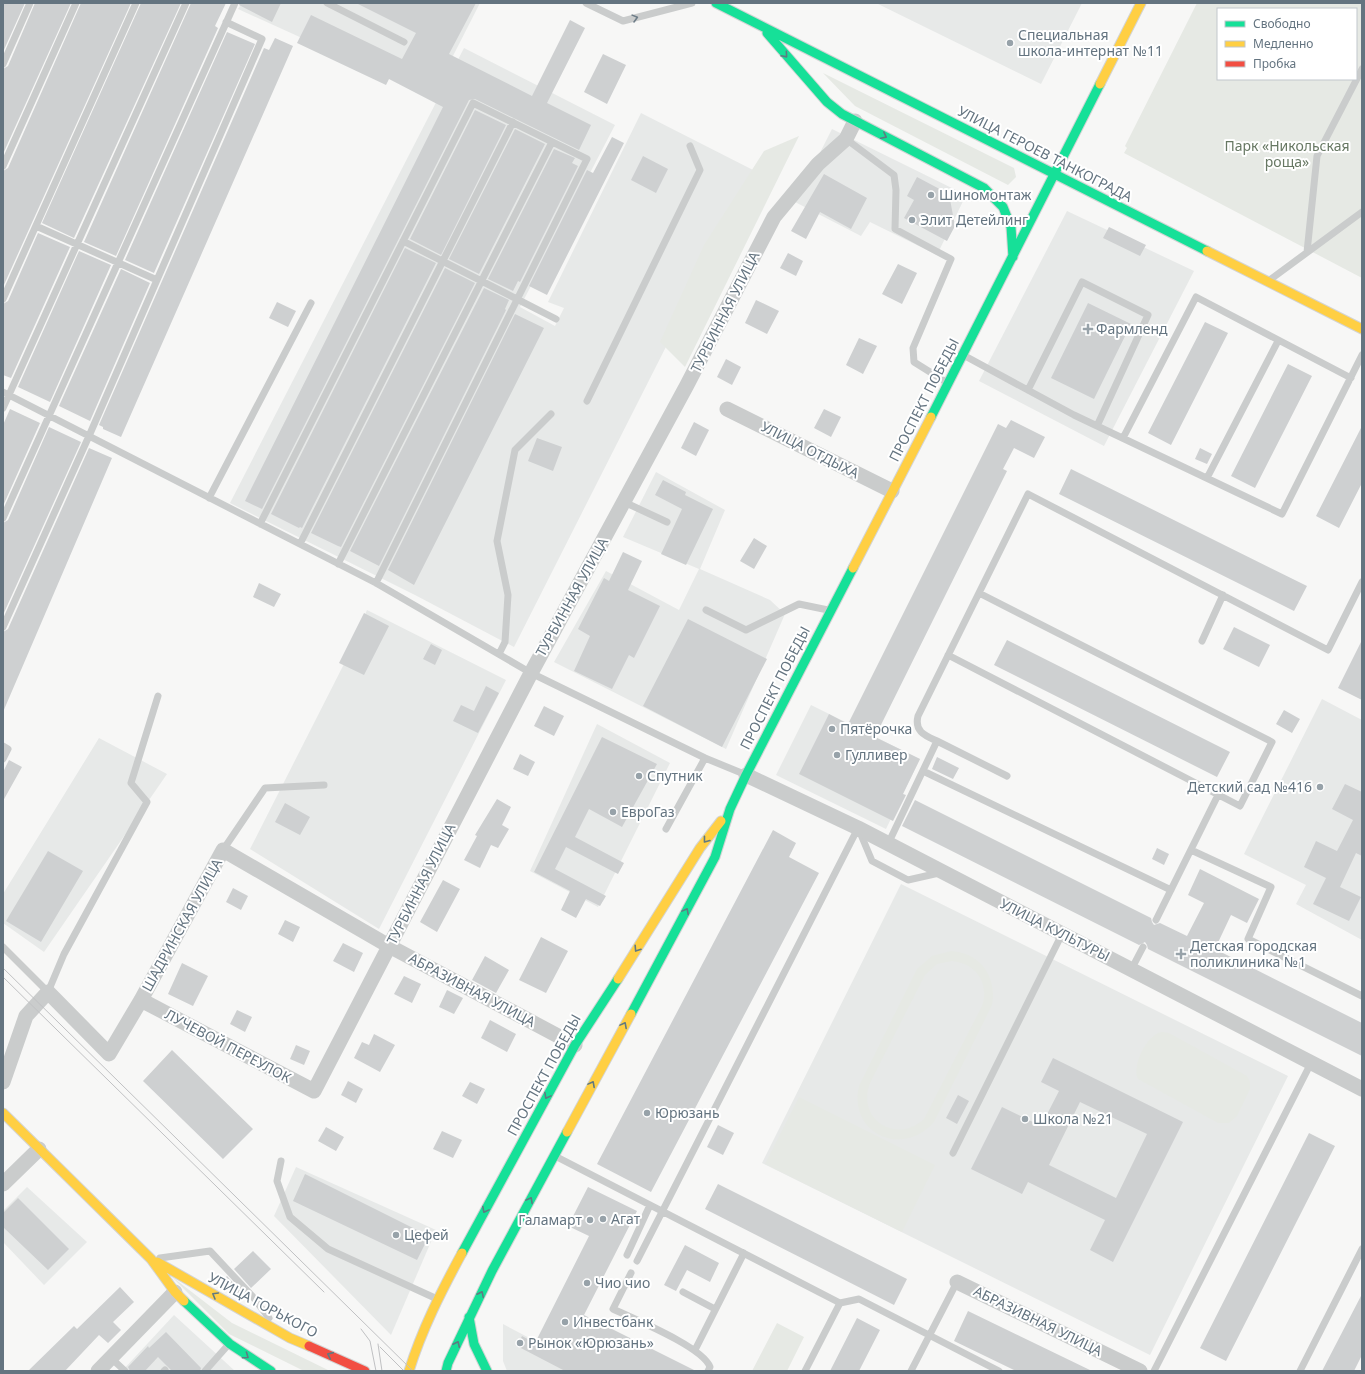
<svg xmlns="http://www.w3.org/2000/svg" width="1365" height="1374" viewBox="0 0 1365 1374" font-family="'Noto Sans',sans-serif">
<style>
.built{fill:#e7e9e8}
.green{fill:#e6e9e4;fill-rule:evenodd}
.building{fill:#ced0d1;fill-rule:evenodd}
.lines{fill:none;stroke-linecap:round;stroke-linejoin:round}
.fast-casing{stroke:#d3d4d4;stroke-width:11}
.slow-casing{stroke:#d3d4d4;stroke-width:11}
.jam-casing{stroke:#d3d4d4;stroke-width:11}
.lane{stroke:#cacccc;stroke-width:7}
.street{stroke:#cacccc;stroke-width:15}
.fast{stroke:#16e098;stroke-width:9}
.slow{stroke:#ffcf43;stroke-width:9}
.jam{stroke:#f24e42;stroke-width:9}
.tram{stroke:#c0c1c3;stroke-width:1}
.oneway{stroke:#6e7d88}
.oneway2{stroke:#607981}
.poi-dot{fill:#97a2a9;stroke:#fff;stroke-width:1.5}
.labels{text-anchor:middle;stroke-width:4;stroke-linejoin:round;paint-order:stroke}
.poi-label{font-size:14px;fill:#647480;stroke:#fff;text-anchor:start}
.park-label{font-size:14px;fill:#677863;stroke:#fff}
.street-label{font-size:14px;fill:#647480;stroke:#fff}
</style>
<rect width="100%" height="100%" fill="#f7f7f6"/>
<path class="built" d="M242,3h238l-48,94 -194,-88z
M876,3h206l-41,81z
M464,48l151,77 -95,182 35,19 9,-18 -16,-6 93,-189 114,58 -241,476 -99,-52 -185,-92z
M832,129l134,66 -29,60 -67,-33 -9,14 -66,-34z
M1067,211l127,60 -90,175 -125,-65z
M656,472l69,38 -25,59 70,31 15,14 -59,135 -172,-87 52,-91 73,39 20,-41 -76,-32z
M367,610l139,70 -127,249 -129,-80 95,-187z
M1322,699l40,21v220l-66,-36 10,-19 -62,-31z
M811,705l109,54 -34,70 -110,-54z
M597,724l73,39 -72,144 -68,-36z
M99,738l68,36 -123,178 -41,-29v-29z
M901,884l387,192 -138,279 -388,-192z
M296,1167l140,63 -45,105 -117,-119z
M27,1187l60,55 -43,43 -41,-43v-31z
M174,1315l61,56h-113z
M503,1324l89,47h-85l-4,-10z"/>
<path class="green" d="M1197,3h165v275l-238,-125 3,-5 -2,-2zM1218,9h138v70h-138z
M823,73l191,95 2,9 -8,8 -153,-79z
M799,136l-114,231 -25,-25 44,-97 60,-94z
M951,951c30,2 46,26 41,54l-58,117c-31,36 -86,12 -75,-36l58,-117 15,-13zM952,961c24,2 38,23 30,45l-58,113c-28,26 -68,0 -54,-36l55,-108 12,-11z
M1162,1032l7,1 78,43 3,6v7l-13,27 -8,7h-11l-80,-44c-7,-13 10,-46 24,-47z
M799,1097l136,68 -33,67 -137,-68z
M171,1276l61,47 98,48h-26l-75,-37z
M777,1323l27,14 -17,34h-35z"/>
<path class="building" d="M3,3h22l-22,49z
M35,3h36l-68,151v-85l5,-3z
M81,3h50l-128,284v-116l5,-3z
M141,3h40l-107,235 -32,-15z
M191,3h35l-11,23 3,2 -102,228 -32,-14z
M240,3h41l-9,19 -33,-17z
M356,3h120l-27,51 83,42 38,-76 15,8 -38,75 44,22 -12,25 -104,-51 -6,1 -207,409 -17,-8 198,-394 -54,-28 -3,6 -89,-42 14,-28 91,44 14,-26z
M227,32l28,12 -101,229 -29,-13z
M275,38l18,8 -172,391 -18,-8v-2l-4,-2 165,-377 5,2z
M603,54l23,11 -19,39 -23,-12z
M475,110l31,15 -65,130 -31,-16z
M515,129l30,15 -66,130 -30,-15z
M612,137l12,6 -77,152 -18,-9 58,-116 6,3z
M554,149l21,9 -3,5 6,3 -58,116 -2,-1 -5,10 -25,-12z
M643,156l25,13 -12,24 -25,-13z
M824,174l43,24 -16,31 -31,-17 -14,27 -15,-8z
M917,177l32,17 6,32 -8,15 -43,-23 10,-18 -7,-4z
M1109,227l37,18 -6,11 -37,-18z
M38,233l32,14 -59,131 -8,-3v-71l5,-3z
M405,248l31,15 -134,265 -2,-1 -1,1 -28,-14z
M79,251l32,14 -61,137 -32,-15z
M788,253l15,8 -7,15 -16,-8z
M898,264l19,9 -15,31 -20,-10z
M445,268l30,15 -134,264 -3,-1 -27,-13z
M121,269l29,14 -60,138 -31,-15z
M484,288l25,12 -4,9 1,1 -127,256 -29,-15z
M756,300l23,11 -12,23 -22,-11z
M277,302l19,9 -8,16 -19,-9z
M1088,303l43,21 -37,75 -43,-21z
M515,314l29,14 -130,257 -26,-15z
M1205,322l23,11 -57,112 -23,-12z
M859,338l18,8 -14,28 -17,-9z
M726,359l15,8 -9,18 -15,-8z
M1288,364l24,12 -57,112 -24,-12z
M10,409l30,14 -37,83v-81z
M824,409l17,8 -10,20 -17,-9z
M1011,420l34,17 -11,21 -20,-10 -11,21 4,2 -132,266 45,22 -17,35 3,1 -13,26 -94,-47 30,-60 19,10 150,-300 8,4z
M694,422l15,8 -13,26 -15,-8z
M1362,426v57l-23,45 -23,-12z
M49,427l32,15 -78,173v-92l5,-3z
M537,438l25,9 -9,24 -25,-10z
M89,448l23,10 -109,254v-80l5,-3z
M1200,448l12,6 -5,10 -12,-5z
M1071,469l236,117 -13,25 -235,-117z
M663,480l23,12 -1,3 28,14 -27,56 -25,-11 21,-45 -27,-14z
M754,538l13,8 -13,23 -14,-8z
M623,552l19,9 -14,29 32,16 -26,52 -5,-3 -17,34 -38,-18 16,-35 -12,-7 26,-51 5,3z
M259,583l22,11 -7,13 -21,-10z
M364,613l25,13 -25,49 -25,-12z
M688,619l79,40 -45,88 -79,-41z
M1234,627l36,18 -11,22 -36,-18z
M1007,640l223,112 -13,25 -223,-112z
M1362,640v60l-24,-12z
M431,644l11,6 -7,15 -12,-6z
M486,686l13,7 -21,40 -25,-12 8,-16 13,6z
M544,706l20,10 -10,20 -20,-10z
M1284,710l16,9 -8,14 -16,-9z
M602,737l55,27 -35,63 -33,-18 -14,28 49,26 -6,11 -52,-27 -11,22 51,27 -6,10 -14,-7 -10,19 -15,-8 9,-19 -36,-19z
M520,754l15,8 -7,14 -15,-7z
M937,757l22,11 -6,11 -21,-10z
M9,760l13,7 -19,34v-29z
M1345,784l17,8v64l-6,-3 -16,34 21,10 -12,24 -36,-17 13,-26 -22,-11 12,-26 21,10 16,-31 -21,-11z
M497,799l14,8 -9,18 7,4 -11,19 -7,-3 -11,23 -16,-8 13,-24 -2,-1z
M915,800l236,118 1,4 2,3 6,-2 27,13 17,-33 -16,-8 12,-26 59,30 -12,24 -16,-8 -16,34 147,74v33l-214,-107 -1,-4 -2,-3 -6,3 -237,-119z
M285,803l25,14 -10,18 -25,-13z
M773,830l23,13 -7,14 30,16 -168,319 -54,-28z
M1157,848l12,6 -5,11 -12,-6z
M48,851l35,20 -42,71 -35,-21z
M443,880l17,9 -23,43 -17,-10z
M233,888l15,8 -7,14 -15,-8z
M285,920l15,7 -7,15 -15,-8z
M541,937l27,14 -22,42 -27,-13z
M343,943l20,10 -9,19 -21,-11z
M485,956l24,14 -13,23 -24,-13z
M182,963l26,13 -15,30 -25,-12z
M404,976l17,8 -9,19 -18,-9z
M447,990l16,8 -9,16 -15,-7z
M237,1010l15,7 -7,15 -15,-8z
M490,1020l26,14 -9,18 -26,-14z
M374,1034l21,11 -15,27 -26,-14 8,-16 7,3z
M296,1045l14,6 -6,14 -14,-6z
M172,1050l81,79 -30,30 -80,-78z
M1053,1058l130,64 -70,140 -23,-12 15,-30 -77,-38 -6,12 -51,-25 31,-62 39,19 18,-35 -18,-9zM1080,1102l67,32 -31,64 -67,-33z
M348,1081l15,8 -7,14 -15,-8z
M470,1082l15,7 -8,15 -15,-8z
M958,1095l11,6 -12,23 -11,-6z
M718,1125l16,8 -11,22 -16,-8z
M326,1127l18,10 -8,14 -18,-10z
M442,1131l20,9 -9,18 -20,-9z
M1309,1133l26,13 -109,215 -26,-13z
M305,1174l124,62 -12,24 -124,-59z
M718,1184l189,95 -13,26 -189,-96z
M588,1187l49,24 -53,104 112,56h-131l-48,-25 5,-10 13,7 54,-107 -21,-10z
M18,1198l51,51 -21,21 -45,-43v-14z
M685,1245l34,18 -9,19 -23,-12 -11,21 -12,-6z
M253,1251l18,18 -20,19 -17,-19z
M227,1276l17,19 -2,2 -19,-17z
M120,1287l14,15 -21,20 8,8 -13,13 -9,-8 -34,36h-37l46,-45 3,3z
M1362,1294v61l-8,16h-32z
M968,1311l124,60h-76l-62,-30z
M857,1318l23,12 -21,41h-29z
M166,1332l35,36 -1,3h-28l-14,-14 -13,14h-15l-2,-4 20,-21 1,2z"/>
<g class="lines">
<defs>
<path id="fast" d="M716,3l491,248
M767,33l60,69 15,12 142,74 19,19 8,20 2,30
M931,417l169,-333
M631,1014l84,-157 15,-48 16,-34 107,-207
M462,1253l113,-208 43,-66
M184,1301l46,43 41,27
M469,1317l5,27 13,27
M446,1371l2,-8 44,-92 75,-139"/>
<path id="slow" d="M1100,84l41,-81
M1207,251l155,78
M853,568l78,-151
M618,979l82,-131 21,-27
M3,1113l148,146 24,33 9,9
M567,1132l64,-118
M157,1262l133,76 19,8
M409,1371c13,-42 32,-79 53,-118"/>
<path id="jam" d="M309,1346l56,25"/>
</defs>
<use href="#fast" class="fast-casing"/>
<use href="#slow" class="slow-casing"/>
<use href="#jam" class="jam-casing"/>
<path class="lane" d="M327,3l77,39
M586,3l37,18 69,-18
M3,64l27,-61
M846,139l48,36 2,15 -1,39 56,30 -38,89 1,14 32,20
M3,166l73,-163
M36,226l121,54
M403,241l153,78
M1307,252l10,-96 45,-87
M1271,279l91,-67
M3,299l133,-296
M965,356l109,59 208,99 80,-159
M1028,390l54,-108 66,33 -51,111
M3,392l373,191 155,90 174,85 39,16
M587,401l113,-231 -10,-24
M3,408l183,-405
M1123,438l73,-141 155,81
M1207,478l71,-137
M209,498l102,-195
M624,502l43,20
M3,518l232,-515
M260,524l213,-421 114,56 -211,424
M300,544l213,-422
M338,564l214,-422
M706,610l40,20 53,-26 29,6
M3,627l86,-191 173,-397 -36,-17
M1202,641l21,-46
M499,654l6,-12 3,-47 -11,-54 18,-91 36,-36
M948,655l292,151 32,-64 -293,-149
M937,741l70,35
M3,746l5,3 -5,10
M923,771l248,119
M666,829l39,-71
M859,830l13,31 36,19 31,-7
M888,844l49,-103c-11,-5 -23,-9 -19,-25l110,-222 300,156 34,-68
M223,850l42,-62 59,-3
M1191,850l80,37 -23,52 114,57
M1156,920l62,-125
M3,947l45,45 16,-38 83,-152 -16,-19 27,-87
M1131,970l12,-23
M953,1153l109,-219
M555,1156l285,147 19,-4 140,72
M281,1161l-4,20 13,36 38,32 107,49
M627,1255l23,-50
M160,1258l50,-7 43,46 16,21
M637,1261l221,-433
M631,1273l-18,36c21,10 90,38 97,58l-2,4
M683,1292l32,17
M695,1350l49,-97
M111,1358l14,13
M164,1371l1,-1
M205,1371l24,-27
M805,1371l35,-68
M911,1371l46,-89
M1154,1371l157,-308
M1300,1371l62,-122"/>
<path class="street" d="M727,409l165,82
M746,775l112,53 504,261
M141,1000l173,91 217,-418 156,-288 87,-168 44,-53 28,-25 9,-18
M3,1082l23,-66 22,-24 61,62 32,-54 82,-150 166,96 186,99
M3,1184l36,-35
M957,1282l183,89
M98,1371l77,-79"/>
<use href="#fast" class="fast"/>
<use href="#slow" class="slow"/>
<use href="#jam" class="jam"/>
<path class="tram" d="M3,968l410,403
M3,977l321,315
M361,1329l9,12 6,30
M378,1344l4,27
M380,1347l24,24"/>
</g>
<defs><path id="oneway-chevron" d="M-2-3.5L2.5 0L-2 3.5" fill="none" stroke-width="1.6" stroke-linecap="round" stroke-linejoin="round"/></defs>
<use class="oneway" href="#oneway-chevron" transform="translate(635 18) rotate(-15)"/>
<g class="oneway2">
<use href="#oneway-chevron" transform="translate(785 55) rotate(49)"/>
<use href="#oneway-chevron" transform="translate(884 136) rotate(27)"/>
<use href="#oneway-chevron" transform="translate(706 840) rotate(128)"/>
<use href="#oneway-chevron" transform="translate(686 911) rotate(-62)"/>
<use href="#oneway-chevron" transform="translate(637 949) rotate(123)"/>
<use href="#oneway-chevron" transform="translate(624 1025) rotate(-62)"/>
<use href="#oneway-chevron" transform="translate(592 1084) rotate(-62)"/>
<use href="#oneway-chevron" transform="translate(547 1096) rotate(118)"/>
<use href="#oneway-chevron" transform="translate(530 1200) rotate(-62)"/>
<use href="#oneway-chevron" transform="translate(485 1210) rotate(118)"/>
<use href="#oneway-chevron" transform="translate(481 1294) rotate(-64)"/>
<use href="#oneway-chevron" transform="translate(215 1295) rotate(-150)"/>
<use href="#oneway-chevron" transform="translate(457 1344) rotate(-65)"/>
<use href="#oneway-chevron" transform="translate(330 1355) rotate(-156)"/>
<use href="#oneway-chevron" transform="translate(246 1356) rotate(35)"/>
</g>
<g class="poi-dot">
<circle cx="1010" cy="43" r="4"/>
<circle cx="931" cy="195" r="4"/>
<circle cx="912" cy="220" r="4"/>
<path d="M1086 323h4v4h4v4h-4v4h-4v-4h-4v-4h4z"/>
<circle cx="832" cy="729" r="4"/>
<circle cx="837" cy="755" r="4"/>
<circle cx="639" cy="776" r="4"/>
<circle cx="1320" cy="787" r="4"/>
<circle cx="613" cy="812" r="4"/>
<path d="M1179 948h4v4h4v4h-4v4h-4v-4h-4v-4h4z"/>
<circle cx="647" cy="1113" r="4"/>
<circle cx="1025" cy="1119" r="4"/>
<circle cx="603" cy="1219" r="4"/>
<circle cx="590" cy="1220" r="4"/>
<circle cx="396" cy="1235" r="4"/>
<circle cx="587" cy="1283" r="4"/>
<circle cx="565" cy="1322" r="4"/>
<circle cx="520" cy="1343" r="4"/>
</g>
<g class="labels">
<g class="poi-label">
<text x="1018" y="40">Специальная<tspan x="1018" dy="16">школа-интернат №11</tspan></text>
<text x="939" y="200">Шиномонтаж</text>
<text x="920" y="225">Элит Детейлинг</text>
<text x="1096" y="334">Фармленд</text>
<text x="840" y="734">Пятёрочка</text>
<text x="845" y="760">Гулливер</text>
<text x="647" y="781">Спутник</text>
<text x="1312" y="792" text-anchor="end">Детский сад №416</text>
<text x="621" y="817">ЕвроГаз</text>
<text x="1190" y="951">Детская городская<tspan x="1190" dy="16">поликлиника №1</tspan></text>
<text x="655" y="1118">Юрюзань</text>
<text x="1033" y="1124">Школа №21</text>
<text x="611" y="1224">Агат</text>
<text x="582" y="1225" text-anchor="end">Галамарт</text>
<text x="404" y="1240">Цефей</text>
<text x="595" y="1288">Чио чио</text>
<text x="573" y="1327">Инвестбанк</text>
<text x="528" y="1348">Рынок «Юрюзань»</text>
</g>
<g class="park-label">
<text x="1287" y="151">Парк «Никольская<tspan x="1287" dy="16">роща»</tspan></text>
</g>
<g class="street-label">
<text transform="translate(1045 154) rotate(27)" y="5">УЛИЦА ГЕРОЕВ ТАНКОГРАДА</text>
<text transform="translate(725 312) rotate(-63)" y="5">ТУРБИННАЯ УЛИЦА</text>
<text transform="translate(924 400) rotate(-63)" y="5">ПРОСПЕКТ ПОБЕДЫ</text>
<text transform="translate(810 450) rotate(27)" y="5">УЛИЦА ОТДЫХА</text>
<text transform="translate(572 597) rotate(-61)" y="5">ТУРБИННАЯ УЛИЦА</text>
<text transform="translate(775 688) rotate(-63)" y="5">ПРОСПЕКТ ПОБЕДЫ</text>
<text transform="translate(421 884) rotate(-63)" y="5">ТУРБИННАЯ УЛИЦА</text>
<text transform="translate(182 925) rotate(-61)" y="5">ШАДРИНСКАЯ УЛИЦА</text>
<text transform="translate(1055 930) rotate(27)" y="5">УЛИЦА КУЛЬТУРЫ</text>
<text transform="translate(472 990) rotate(28)" y="5">АБРАЗИВНАЯ УЛИЦА</text>
<text transform="translate(228 1046) rotate(28)" y="5">ЛУЧЕВОЙ ПЕРЕУЛОК</text>
<text transform="translate(544 1075) rotate(-61)" y="5">ПРОСПЕКТ ПОБЕДЫ</text>
<text transform="translate(263 1305) rotate(28)" y="5">УЛИЦА ГОРЬКОГО</text>
<text transform="translate(1038 1321) rotate(26)" y="5">АБРАЗИВНАЯ УЛИЦА</text>
</g>
</g>
<rect width="1365" height="1374" fill="none" stroke="#647480" stroke-width="8"/>
<rect x="1217" y="8" width="140" height="72" fill="#ffffff" stroke="#c1c7cc"/>
<rect x="1225" y="21" width="20" height="6" fill="#16e098" stroke="#c1c7cc"/>
<text x="1253" y="28" font-size="12" fill="#647480">Свободно</text>
<rect x="1225" y="41" width="20" height="6" fill="#ffcf43" stroke="#c1c7cc"/>
<text x="1253" y="48" font-size="12" fill="#647480">Медленно</text>
<rect x="1225" y="61" width="20" height="6" fill="#f24e42" stroke="#c1c7cc"/>
<text x="1253" y="68" font-size="12" fill="#647480">Пробка</text>
</svg>
